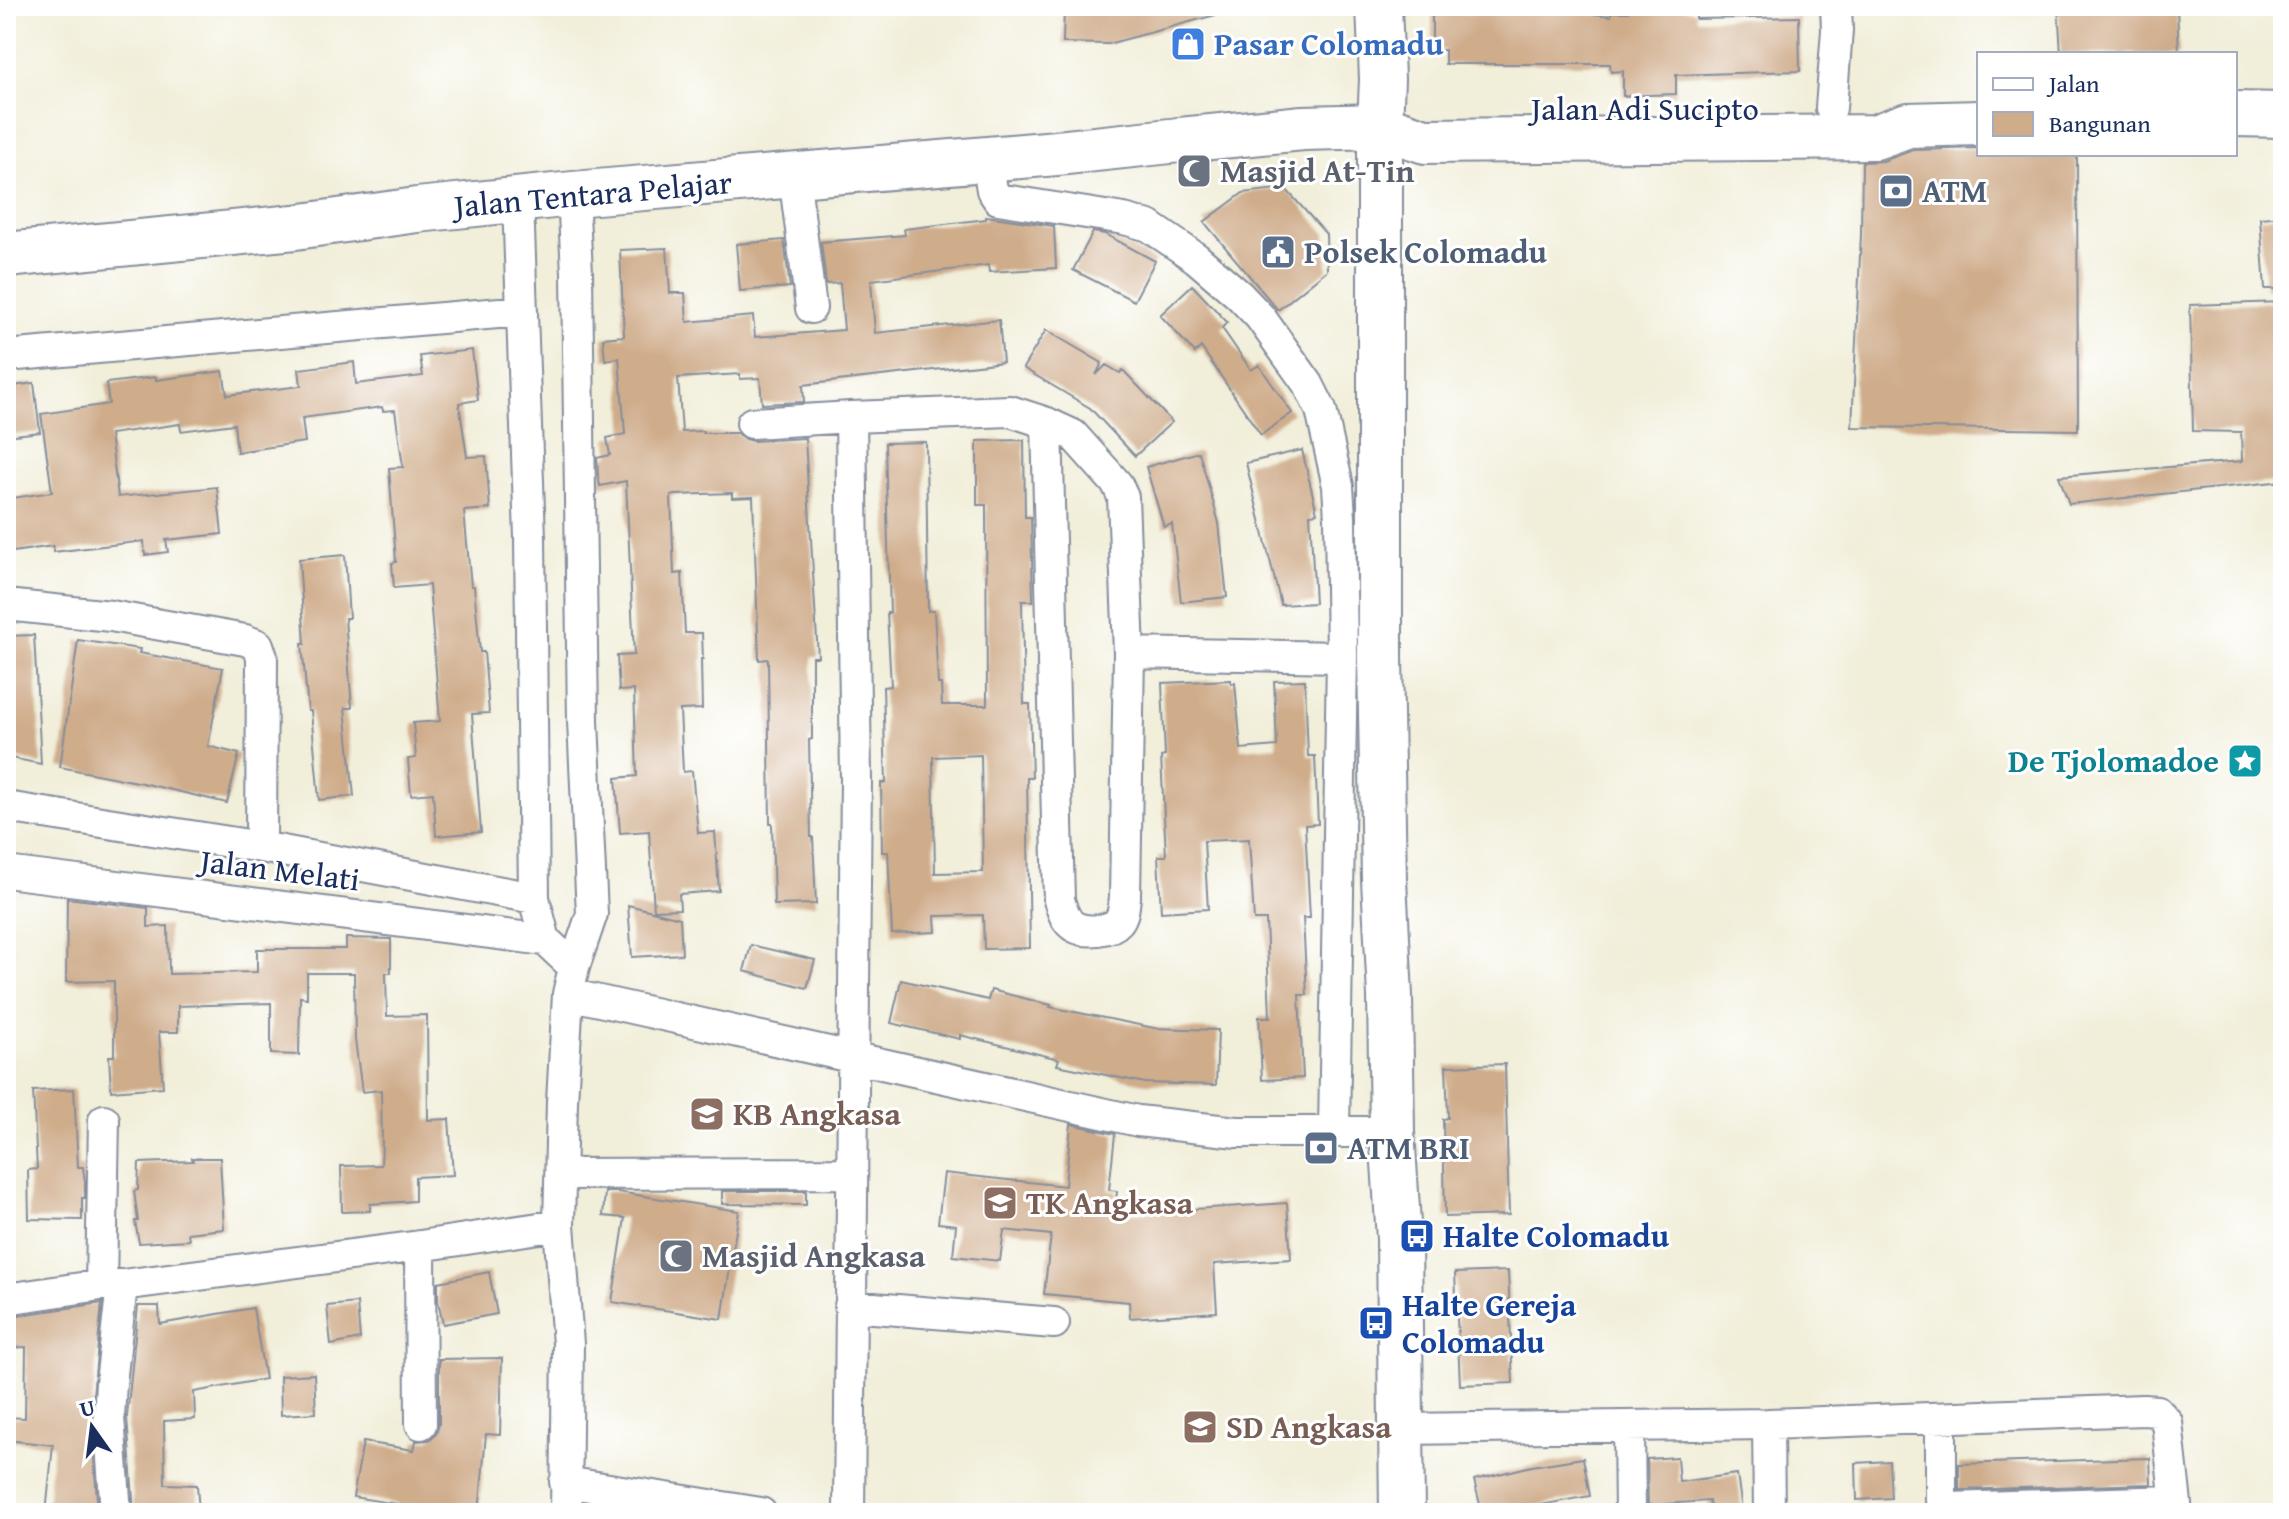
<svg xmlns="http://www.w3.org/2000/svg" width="2289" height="1519" viewBox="0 0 2289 1519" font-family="'Gentium Book Plus',serif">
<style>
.building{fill:#cfac8a;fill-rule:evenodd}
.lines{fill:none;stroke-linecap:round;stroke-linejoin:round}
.street-casing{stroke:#868e9c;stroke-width:34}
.secondary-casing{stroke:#868e9c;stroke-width:48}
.primary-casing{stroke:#868e9c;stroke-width:48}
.highway-casing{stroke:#868e9c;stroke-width:48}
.street{stroke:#fff;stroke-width:30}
.secondary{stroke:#fff;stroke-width:44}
.primary{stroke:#fff;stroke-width:44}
.highway{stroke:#fff;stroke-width:44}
.labels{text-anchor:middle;stroke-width:6;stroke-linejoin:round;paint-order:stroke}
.shop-label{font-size:32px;font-weight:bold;fill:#366cbe;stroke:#fff;text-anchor:start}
.street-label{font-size:32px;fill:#1b2f5e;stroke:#fff}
.worship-label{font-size:32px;font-weight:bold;fill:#5b616d;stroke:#fff;text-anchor:start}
.service-label{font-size:32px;font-weight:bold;fill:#4e5e75;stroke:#fff;text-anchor:start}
.culture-label{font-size:32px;font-weight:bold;fill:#0d838f;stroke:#fff;text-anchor:end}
.education-label{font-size:32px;font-weight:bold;fill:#785e54;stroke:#fff;text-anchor:start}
.transit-label{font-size:32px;font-weight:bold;fill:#164399;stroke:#fff;text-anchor:start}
</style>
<rect width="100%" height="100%" fill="#fff"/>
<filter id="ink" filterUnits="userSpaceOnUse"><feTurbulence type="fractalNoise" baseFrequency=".0125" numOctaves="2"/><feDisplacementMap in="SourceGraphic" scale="16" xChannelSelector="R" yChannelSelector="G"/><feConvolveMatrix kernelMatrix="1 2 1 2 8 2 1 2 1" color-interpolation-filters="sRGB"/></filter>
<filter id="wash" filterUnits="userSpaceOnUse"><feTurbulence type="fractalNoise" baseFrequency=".006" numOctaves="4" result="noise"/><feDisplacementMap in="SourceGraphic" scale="32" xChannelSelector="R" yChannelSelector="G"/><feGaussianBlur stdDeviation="1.8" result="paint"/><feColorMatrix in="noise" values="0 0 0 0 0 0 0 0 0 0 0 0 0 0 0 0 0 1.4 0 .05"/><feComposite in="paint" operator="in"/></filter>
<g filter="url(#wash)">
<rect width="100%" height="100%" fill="#f1eed9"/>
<g id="blocks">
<path class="building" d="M1064,6h158l1,7 -115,31 -45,-1z
M1628,6h47l21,6v7l103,-2 1,54 -124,4v19l-53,2v-25l-12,1 -1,-8h-165v-14h-13v-37l101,1 -1,-6 79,8v-4h17z
M2058,6h119l2,48h-118z
M1979,148v6h98l1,276 -226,-3 9,-193 1,-72 21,-1 30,-11z
M1285,188l41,46 1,36 -49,40 -74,-88 39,-29z
M986,216l68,10 2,42 -67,4 -1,-7 -117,15 4,53 124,-13 4,42 -200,23 1,17 -42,2 -2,-26 -20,1v-5l-62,4 4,54 21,-1v2h34l8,6 8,2 52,-3 13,219h-6v82l-3,1 2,97h2l3,67 -42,1 -2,-82h-2l-2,-164 -9,1 -6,-163 -21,1v-5l-57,2 -4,1 3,78 8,-1 3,60h17l1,26h-2l1,50 -22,1 3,62 9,-1 6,62 17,-1 4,59 -40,3 1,15 -26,1 -5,-79 -29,2 -4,-55 21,-2 -3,-86 -15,1 -2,-35 17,-1 -8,-174 -26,5 -2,-11 -1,-17 13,-3 -3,-17 18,-4 -6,-76 -14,2 -2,-22 21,-2 -4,-86 47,-2 3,45h15l2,29 66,-6 2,21 89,-7 -4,-47 -14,1 -5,-42 84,-7 -1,-6 82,-10z
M2283,216v73h-18l-5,-71z
M1093,232l12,2 50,27 -21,40 -61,-31z
M784,240l6,47 -50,4 -4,-47z
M1192,285l35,37 -5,6 29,42 8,-5 33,48 -31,22 -60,-88 -6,6 -35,-38z
M2283,302v179l-214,23 -10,-28 183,-15 -1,-29 -48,-1 -3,-126z
M1046,330l56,33 -6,12 10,-10 14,8 3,-3 49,52 -37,34 -45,-48 -67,-40z
M472,350l6,50 -19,3 8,54 19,-1 4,53 -26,2 7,75h3l6,66h4l5,61 -17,1 9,118 -45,4 -3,-43 -22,2 -3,-36 8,-1 -3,-35 27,-2 -11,-136 -35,3 -2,-25 4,-1 -7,-94 14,-1 -8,-57 -12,1 -1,-4 -80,11 3,24 -68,10 -3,-28 -53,7 -1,-7 -70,10 8,63 99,-10 5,47 -56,6 2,12 -23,3 -1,-14 -91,11v-6l-47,7v-54l46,-7 -11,-78 68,-10 -3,-21 50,-6v3l67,-9 4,24 74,-9 -2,-17 55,-7 2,22 67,-8 -3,-20z
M34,383l6,49 -34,4v-49z
M1024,440l1,77h6l2,84h-11l2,103h6l2,74h-5l3,170 -46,1 -1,-34 -48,1 1,16 -44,2 -4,-82h-6l-1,-69h5l-3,-96 8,-1 -4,-73h3l-5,-170 41,-1 2,169h6l4,73h3l1,21h45l-1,-200h-9v-64zM981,755l2,117 -48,1 -2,-116z
M1302,450l15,63 -7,1 5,89 -34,2 -35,-142z
M1199,452l20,71 8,74 -46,5 -9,-78 -8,3 -18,-60z
M345,555l4,63h-4l7,90h-7l9,88 -35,4 -8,-89h-3l-6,-67h3l-6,-85z
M34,635l7,129 -35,-7v-121z
M78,640l62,9 -1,4 84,15 -15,78 31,8 -12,49 -85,-20 -82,-16z
M1231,680v4l4,-1 6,66 36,-3 -3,-65 31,-1 3,76h7l3,68 -13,1 5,93h-7l4,77h-8l4,83 -41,2 -3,-63h11l-4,-97h-12l-5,-81 -45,2 4,68 -47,3 -3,-56h8l-5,-99 4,-1 -3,-73z
M67,898l81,10v19l20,-1 1,48 88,-2v-23h89v-11l45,1v34h-5l1,43 40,-1 1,105 21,-1 4,56 -38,2v24l-45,3v7l-28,1 -1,-46 40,-1 1,-22 -1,-53 -19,2 -7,-52 -1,-67h-47v25l-7,-1 -1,58 -28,-1v-51l-93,3v26h-19l4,55 -52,4 -2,-35h5v-75l-48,1z
M628,905l52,13 2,36 -50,3z
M751,945l64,15 -8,28 -63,-17z
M901,980l87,20 3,-10 60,15 -1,2 104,21 64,2 -2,55 -71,-2 -88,-18 2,-6 -99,-24v4l-69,-16z
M1505,1064l4,151 -64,2 -2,-98 5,-1 -2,-52z
M74,1089l4,78h5l2,15v16h-3v22l-53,-1 -1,-49 9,-1 -4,-78z
M1071,1124l44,10 -6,56 8,1 -2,23 172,-11 4,56 -77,5 3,48 -87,6 -1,-16 -85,-8 7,-59 -47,-5 -4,31 -47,-5 3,-31 -18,-2 6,-50 121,13z
M192,1158h28l4,71 -36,4 1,7 -50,3 -4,-22h3l-4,-30 4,-1 1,-27 54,-2z
M722,1191h84v14l-84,-1z
M605,1192h13l121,19 -17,108 -110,-17 13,-84 -22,-2z
M1508,1271l5,112 -53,2 -5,-112z
M489,1272l8,42 -54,10 -5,-23v-19z
M102,1303l-11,113 7,97h-52l7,-68 -47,-5v-23l19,1 1,-71 -20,1v-31z
M357,1303l3,36 -29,6 -4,-39z
M138,1306h21l1,18 93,-16 12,71 -71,13 1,27 -31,2 1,63 32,1 2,28h-65l-7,-96z
M502,1358l-2,77 -14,-1 -7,79h-76l1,-8 -51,-8 10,-55 51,8 2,-9 13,-1 7,-6 3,-10v-65z
M314,1374l2,39 -35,2 -1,-39z
M1677,1457l2,25 58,-8 5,36 -31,3 -2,-12 -61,4 -1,-46z
M1583,1458l7,38 -61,11v6h-47l-8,-33 58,-14z
M2150,1458l1,26 -192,6v-26z
M1889,1461l2,37 -34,2 -1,-37z"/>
</g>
</g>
<g filter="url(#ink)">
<use href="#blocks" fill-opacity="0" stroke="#868e9c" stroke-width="2"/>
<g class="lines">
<defs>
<path id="street" d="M1831,108l6,-78 -1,-24
M987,159l5,31 6,9 126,20 25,7 47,32 43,37 21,22 48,67 13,26 17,76 2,32 2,139 -8,474
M794,175l17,133
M518,201l12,337 4,360 11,42 29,27
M6,356l516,-45
M752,423l99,-6
M6,605l105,11 134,24 13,5 4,12 -1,190
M1129,653l213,4
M6,807l255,40 273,51
M6,872l539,68
M568,994l570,127 99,11h155
M561,1174l291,-1
M420,1246l1,178
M101,1285l3,-165
M6,1299l95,-14h21l298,-39 139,-21
M850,1306l204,17
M1941,1419v81l2,5 6,3 226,-7
M1768,1424l1,89
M1629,1426l1,87
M1401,1429l367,-5 375,-14 14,1 10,11 10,91
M565,1482l196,31
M116,1513l-7,-96 2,-34 11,-98
M566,1513l2,-169 -9,-119 3,-123 6,-108 6,-27 18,-53 -9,-193 -6,-448 -4,-79
M849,1513l7,-734 -5,-362 159,-6 37,12 26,12 44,49 6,13 6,156 -4,244c-1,8 -1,18 -7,25 -8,9 -32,11 -43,5 -10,-5 -13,-18 -16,-27l-12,-477"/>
<path id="secondary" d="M1380,126v531l4,223 6,116 2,136 7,107 3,274
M6,255l289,-28 122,-17 156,-16 484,-41 123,-13"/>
<path id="primary" d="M1180,140l123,-12 77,-2"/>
<path id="highway" d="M1379,6l3,73 -2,47
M2235,114l48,1
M1380,126l45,15 450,-4 33,-12 71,-2"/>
</defs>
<use href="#street" class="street-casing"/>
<use href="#secondary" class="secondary-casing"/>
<use href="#primary" class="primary-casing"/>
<use href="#highway" class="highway-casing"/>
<use href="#street" class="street"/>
<use href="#secondary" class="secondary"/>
<use href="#primary" class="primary"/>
<use href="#highway" class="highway"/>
</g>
</g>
<defs>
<symbol id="shop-square" viewBox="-11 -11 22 22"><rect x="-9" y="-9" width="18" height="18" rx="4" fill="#3f7fe0" stroke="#fff"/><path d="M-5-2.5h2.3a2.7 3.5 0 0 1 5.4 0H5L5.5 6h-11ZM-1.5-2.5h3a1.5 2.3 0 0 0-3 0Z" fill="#fff"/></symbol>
<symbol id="mosque-square" viewBox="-11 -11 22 22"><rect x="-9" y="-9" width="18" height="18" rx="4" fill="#6b7280" stroke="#fff"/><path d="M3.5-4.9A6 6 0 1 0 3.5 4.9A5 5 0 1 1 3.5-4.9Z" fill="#fff"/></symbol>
<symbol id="bank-square" viewBox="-11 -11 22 22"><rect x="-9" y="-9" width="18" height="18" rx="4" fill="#5c6f8a" stroke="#fff"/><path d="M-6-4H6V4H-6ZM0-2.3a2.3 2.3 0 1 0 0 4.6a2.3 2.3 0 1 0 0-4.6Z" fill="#fff"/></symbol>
<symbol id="civic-square" viewBox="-11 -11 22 22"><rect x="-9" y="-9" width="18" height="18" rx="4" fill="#5c6f8a" stroke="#fff"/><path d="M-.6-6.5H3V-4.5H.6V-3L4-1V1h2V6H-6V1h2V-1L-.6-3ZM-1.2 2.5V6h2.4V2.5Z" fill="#fff"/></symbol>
<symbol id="sight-square" viewBox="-11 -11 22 22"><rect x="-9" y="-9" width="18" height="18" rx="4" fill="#0f9aa8" stroke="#fff"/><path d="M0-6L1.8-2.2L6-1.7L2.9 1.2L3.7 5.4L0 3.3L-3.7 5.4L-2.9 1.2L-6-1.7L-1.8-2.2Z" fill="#fff"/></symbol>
<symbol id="school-square" viewBox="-11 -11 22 22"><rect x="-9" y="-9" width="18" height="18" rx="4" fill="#8d6e63" stroke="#fff"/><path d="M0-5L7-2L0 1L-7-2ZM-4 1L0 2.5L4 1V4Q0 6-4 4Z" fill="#fff"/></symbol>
<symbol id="bus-square" viewBox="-11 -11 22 22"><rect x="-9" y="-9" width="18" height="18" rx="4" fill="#1a4fb4" stroke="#fff"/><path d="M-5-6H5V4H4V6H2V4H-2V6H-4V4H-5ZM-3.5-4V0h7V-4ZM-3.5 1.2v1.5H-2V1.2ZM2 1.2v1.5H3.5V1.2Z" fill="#fff"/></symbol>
</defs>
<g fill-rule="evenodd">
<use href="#shop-square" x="1168" y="24" width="40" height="40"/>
<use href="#mosque-square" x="1174" y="151" width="40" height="40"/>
<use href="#bank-square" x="1876" y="171" width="40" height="40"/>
<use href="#civic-square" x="1258" y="232" width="40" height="40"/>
<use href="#sight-square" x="2225" y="741" width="40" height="40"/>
<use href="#school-square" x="687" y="1094" width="40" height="40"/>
<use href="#bank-square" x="1301" y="1128" width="40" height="40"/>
<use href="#school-square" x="980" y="1183" width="40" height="40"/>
<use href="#bus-square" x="1397" y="1216" width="40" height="40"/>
<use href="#mosque-square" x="656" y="1236" width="40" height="40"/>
<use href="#bus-square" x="1356" y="1303" width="40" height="40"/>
<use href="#school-square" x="1180" y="1407" width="40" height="40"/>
</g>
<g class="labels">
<g class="shop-label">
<text x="1214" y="55">Pasar Colomadu</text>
</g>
<g class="street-label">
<text x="1645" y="120">Jalan Adi Sucipto</text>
<text transform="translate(593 194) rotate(-5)" y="11">Jalan Tentara Pelajar</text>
<text transform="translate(280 870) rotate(7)" y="11">Jalan Melati</text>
</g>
<g class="worship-label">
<text x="1220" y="182">Masjid At-Tin</text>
<text x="702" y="1267">Masjid Angkasa</text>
</g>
<g class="service-label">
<text x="1922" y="202">ATM</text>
<text x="1304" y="263">Polsek Colomadu</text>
<text x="1347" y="1159">ATM BRI</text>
</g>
<g class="culture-label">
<text x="2219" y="772">De Tjolomadoe</text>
</g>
<g class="education-label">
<text x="733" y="1125">KB Angkasa</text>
<text x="1026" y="1214">TK Angkasa</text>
<text x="1226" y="1438">SD Angkasa</text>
</g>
<g class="transit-label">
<text x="1443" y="1247">Halte Colomadu</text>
<text x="1402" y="1316">Halte Gereja<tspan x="1402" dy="37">Colomadu</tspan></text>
</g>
</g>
<rect width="2289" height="1519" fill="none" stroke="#fff" stroke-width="32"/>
<rect x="1977" y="52" width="260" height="104" fill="#ffffff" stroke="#a4acbf" stroke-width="2"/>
<rect x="1993" y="78" width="40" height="12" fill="#ffffff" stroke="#a4acbf" stroke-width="2"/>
<text x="2049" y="92" font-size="24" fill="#1b2f5e">Jalan</text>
<rect x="1993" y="112" width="40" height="24" fill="#cfac8a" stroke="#a4acbf" stroke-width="2"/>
<text x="2049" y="132" font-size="24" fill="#1b2f5e">Bangunan</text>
<g transform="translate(92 1427) rotate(346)" stroke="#ffffff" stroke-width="6" paint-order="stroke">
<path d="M0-6L14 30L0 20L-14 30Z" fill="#1b2f5e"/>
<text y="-12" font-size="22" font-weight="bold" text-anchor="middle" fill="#1b2f5e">U</text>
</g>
</svg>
